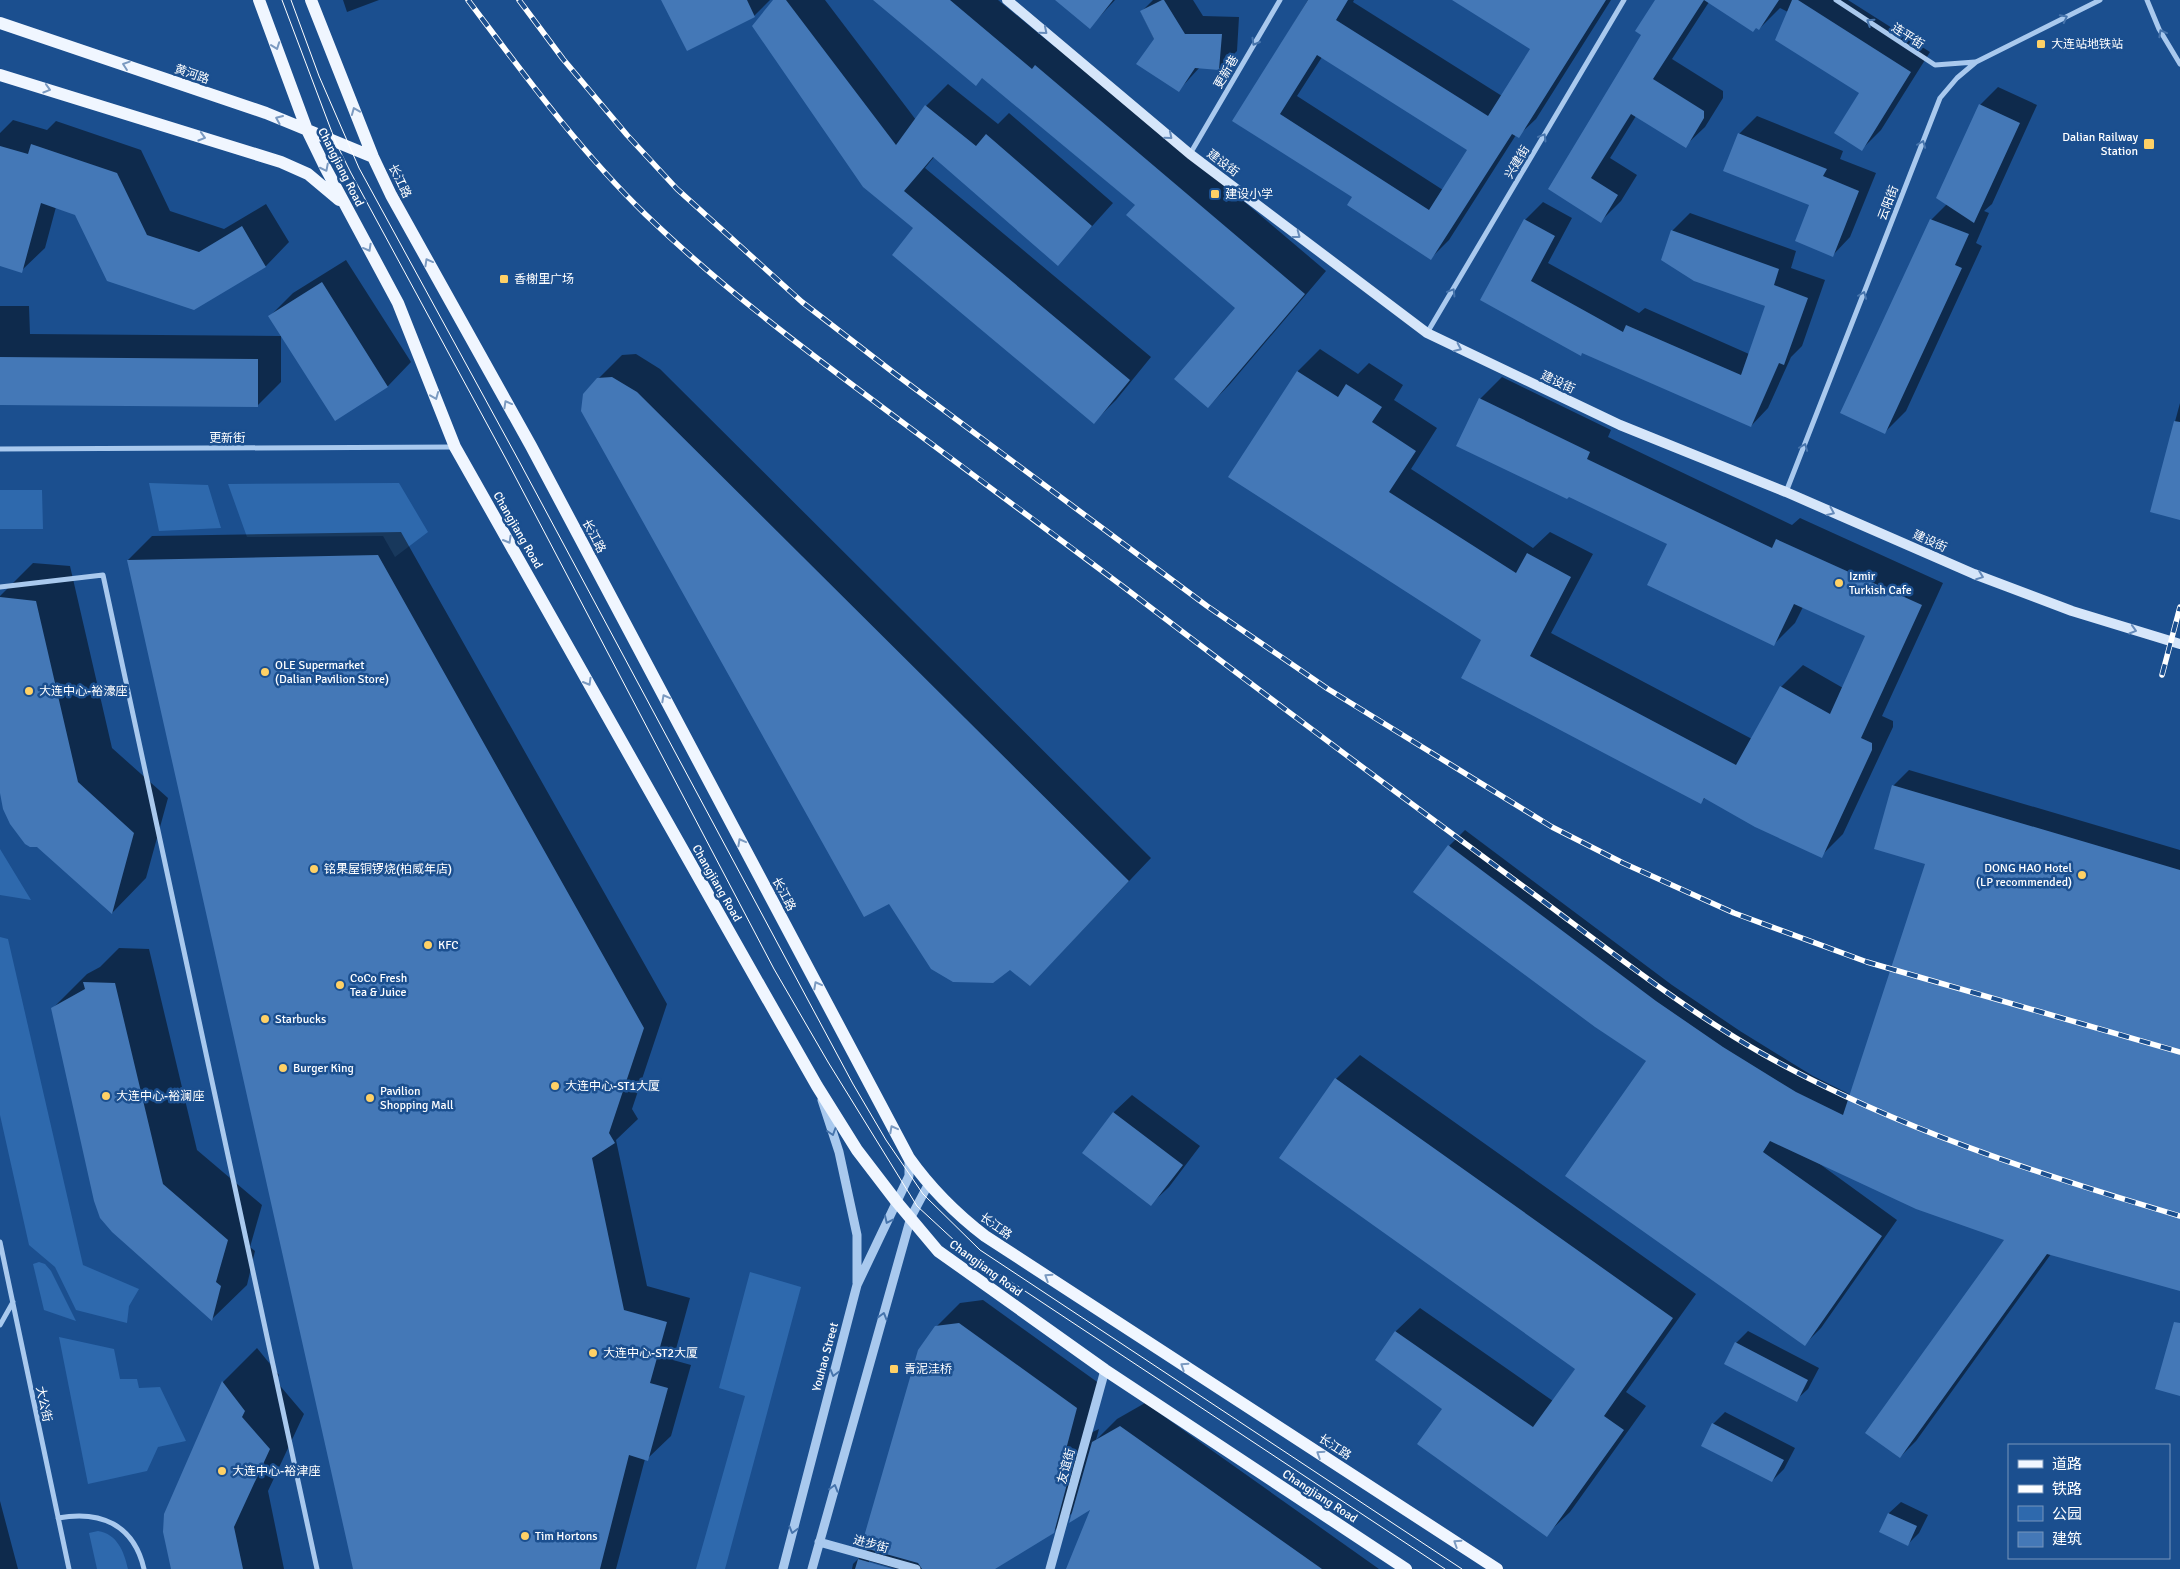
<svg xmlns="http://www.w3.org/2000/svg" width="2180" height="1569" viewBox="0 0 2180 1569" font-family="Signika,'Noto Sans SC',sans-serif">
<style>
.green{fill:#2e69ad}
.shadow{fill:#0007;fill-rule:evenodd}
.building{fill:#4478b7;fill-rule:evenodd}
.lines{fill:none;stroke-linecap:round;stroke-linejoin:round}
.minor{stroke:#a9c9ee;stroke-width:5}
.tertiary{stroke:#a9c9ee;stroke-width:9}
.secondary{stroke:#d6e6fa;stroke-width:10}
.primary{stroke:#f0f6ff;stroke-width:12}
.tram{stroke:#fff;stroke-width:1}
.rail-casing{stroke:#fff;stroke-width:5.5}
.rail{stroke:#1b4f8f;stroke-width:4;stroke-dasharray:11;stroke-linecap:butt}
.oneway{stroke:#4674ac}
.oneway2{stroke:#668bba}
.oneway3{stroke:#7b9ac1}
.poi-dot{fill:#ffd166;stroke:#1b4f8f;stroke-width:2}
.labels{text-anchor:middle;stroke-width:5;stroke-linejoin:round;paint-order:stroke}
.street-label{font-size:12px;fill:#fff;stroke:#1b4f8f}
.poi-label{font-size:12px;fill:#fff;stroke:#1b4f8f;text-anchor:start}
</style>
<rect width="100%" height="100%" fill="#1b4f8f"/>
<path class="green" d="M149,483l59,2 13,43 -62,3z
M399,483l29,49 -33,25 -12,-21 -136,1 -19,-53z
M0,490h42l1,39h-43z
M0,849l31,51 -31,-5z
M0,937l8,2 75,326 56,24 -10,17 -2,17 -51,-13 -21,-43 -26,-22 -29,-130z
M39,1262l6,2 6,7 25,50 -32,-11 -11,-46z
M750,1272l51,15 -76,282h-29l49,-173 -26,-8z
M59,1337l55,12 6,30h17l2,9 21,-1 26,54 -28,6 -11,24 -59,13z
M98,1531c19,3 26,20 30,38h-31l-8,-36z"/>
<path class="shadow" d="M343,0h36l-32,12z
M662,0h108l-16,16z
M775,0h50l91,120 10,-14 22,-22 50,40 11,-11 104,90 -55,61 -124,-107 -9,11 226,189 -35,43 -22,22 -179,-194z
M875,0h123l57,47 3,-3 268,227 -96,113 -22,23 29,-99 -101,-103 -154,-128z
M1058,0h57l-25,27z
M1153,0h40l10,16 36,1 -2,34 -18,18 -19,-2 -21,23 -38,-78z
M1308,0h46l-1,2 149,94 29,-48 -76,-48h156l-75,119 -18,17 -2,-1 -67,105 -18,18 -77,-62 -120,-75zM1322,57l147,93 -26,40 -146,-94z
M1657,0h191l82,52 -49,78 -19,19 -1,-56 -73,-81 -8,-4 -21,21 -50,-27 -37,57 51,32v7l-18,29 -20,19 -49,-30 -26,42 27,17 -16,26 -20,20 -52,-32 94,-155z
M1998,87l39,18 -45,99 -8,7 5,2 -13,30 6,3 -76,165 -21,21 46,-212 16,-16 -9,-6 42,-93z
M1757,116l86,35 -3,8 36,14 -26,64 -17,18 -23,-50 -71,-71z
M13,120l34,10 9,-9 85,29 29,61 54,18 42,-25 23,38 -23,24 -72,42 -118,-94 -20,-7 -11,41 -24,23 -21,-6v-132z
M1543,202l29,16 -24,45 91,50 6,-5 104,46 17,-49 -94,-74 18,-18 106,38 -5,17 34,12 -23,66 -11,11 -23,51 -17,18 -270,-126 44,-80z
M346,260l65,102 -23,24 -53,33 -65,-103 23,-23z
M0,306h29l1,28 251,2v46l-23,23 -258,-1z
M1320,349l38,25 11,-11 34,22 -9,15 43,28 -26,41 122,79 17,-16 43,22 -42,79 201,106 29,-52 22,-22 40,23 24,-52 -64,-29 -8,16 -22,22 -105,-102 -188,-144 22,-22 109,53 -3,7 184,88 8,-7 143,65 -61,133 11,5v6l-50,107 -22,22 -116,-58 -4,4 -218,-162 -253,-163 68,-106z
M636,354l24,15 491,489 -98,103 -455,-582 24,-24z
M2180,403v116l-29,-8z
M401,532l266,472 -35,105 6,10 -22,21 31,146 43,12 -17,62 18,5 -20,71 -24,23h-2l-29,110h-261l-227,-1009 24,-24z
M33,563l37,3 42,182 56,50 -22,80 -34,35 -112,-125v-192z
M1909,770l271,80v439l-129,-35 -135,187 -16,16 106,-218 -189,-77 80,58 -76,108 -16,16 -157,-283 -199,-215 16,-16 207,155 68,46 73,45 38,19 75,-232 -33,-77z
M119,948l30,1 48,201 65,55 -12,42 5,4 -8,34 -35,34 -160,-310 35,-35 13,-7z
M1360,1055l336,239 -70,98 20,14 -76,106 -24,23 -102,-126 -68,-49 20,-29 24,-23 133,93 23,-33 -240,-289z
M1132,1095l68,51 -31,41 -18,17 -67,-52 30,-40z
M983,1300l117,84 -14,51 13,-6 -3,11 21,-21 28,-16 234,166h-312l26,-62 -19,4 -21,21 -61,37h-95l-28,-8v3l19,5h-36l1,-5 16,-16 67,-221 24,-24z
M1748,1331l71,37 -11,21 -12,11 -60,-57z
M257,1348l22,27 -3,6 28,33 -36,77 16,78h-112l-7,-55 58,-132z
M1725,1412l70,36 -11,21 -12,12 -59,-57z
M0,1501l18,68h-18z
M1901,1502l27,13 -9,18 -12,12 -27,-14 9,-18z"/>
<path class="building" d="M661,0h86l8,17 -68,34z
M773,0h13l110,145 29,-40 51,41 10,-12 106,92 -34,40 -125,-109 -29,34 226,189 -36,44 -202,-169 21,-27 -50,-41 -111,-161z
M873,0h77l82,69 3,-4 270,229 -97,114 -34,-29 61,-71 -109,-93 9,-10 -153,-127 -6,8z
M1055,0h58l-23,29z
M1162,0h2l21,34h37l-3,36 -24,-2 -16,24 -43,-28 18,-25 -14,-28z
M1308,0h40l-12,20 152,96 42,-67 -78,-49h154l-87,138 -7,-4 -81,126 -84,-55 5,-8 -120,-76zM1317,55l150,95 -38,60 -149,-96z
M1655,0h124l-20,30 -3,-2 -3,4 -49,-32 -51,79 51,32v7l-18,30 -55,-34 -40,64 27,17 -17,28 -53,-34 93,-154 -6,-4z
M1792,0h6l113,72 -49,79 -28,-18 25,-40 -84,-53z
M1979,104l41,19 -46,100 -38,-25z
M1738,133l89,36 -4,7 36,15 -26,66 -38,-16 14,-36 -86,-34z
M31,144l86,29 30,62 52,17 43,-26 24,41 -72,43 -87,-29 -32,-66 -34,-12 -19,70 -22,-7v-120l28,8z
M1524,219l31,17 -24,45 92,51 3,-7 115,50 24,-69 -71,-25 -33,-21 10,-30 108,39 -5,16 34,13 -24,67 -5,-2 -28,64 -169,-74 -1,3 -101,-56z
M1930,219l39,15 -14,31 7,3 -77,166 -45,-21z
M322,282l66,105 -53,34 -67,-105z
M0,357l258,2v48l-258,-2z
M1297,371l41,26 8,-13 36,23 -10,15 44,29 -27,41 127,81 11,-20 44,24 -41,79 206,109 44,-79 50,28 35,-78 -71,-32 -20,42 -127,-61 20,-41 -98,-47 -2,2 -111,-53 23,-48 111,54 -3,7 185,89 4,-9 146,66 -61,133 11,5v7l-50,108 -67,-31 -51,-29 -3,6 -240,-126 20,-38 -253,-163z
M612,377l25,15 492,489 -99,105 -20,-16 -17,13 -40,-1 -22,-13 -42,-65 -25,13 -283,-506 2,-17 14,-16z
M2174,421l6,1v98l-30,-8z
M378,555l266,473 -35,105 6,10 -23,15 32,152 43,12 -17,61 18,5 -20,73 -19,-6 -29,114h-247l-226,-1009z
M0,597l36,4 42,181 56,51 -22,81 -75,-67h-7l-5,-3 -15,-20 -7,-15 -3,-16z
M1892,785l288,85v421l-133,-37 -147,204 -35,-25 139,-193 -88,-31 -146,-68 -7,11 119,84 -77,110 -240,-170 81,-115 -51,-34 -182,-135 35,-47 208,156 67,46 73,45 47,23 82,-251 -51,-15z
M83,982l32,1 48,201 65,56 -12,42 5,4 -9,35 -100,-89 -12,-14 -6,-17 -43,-193 34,-19z
M1335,1078l338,240 -69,98 20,14 -77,107 -130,-93 25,-35 -67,-49 20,-29 138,96 42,-58 -296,-211z
M1113,1112l70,53 -32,41 -69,-53z
M2174,1322l6,1v73l-25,-7z
M959,1323l118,85 -13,49 12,-7 -22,83 -59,36h-73l-4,-6 -57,-16 57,-197 17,-24z
M1735,1342l73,38 -11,22 -73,-38z
M222,1381l23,30 -3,6 28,32 -36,78 9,42h-72l-8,-37 1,-18z
M1712,1423l72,37 -12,22 -71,-36z
M1120,1426l202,143h-256l24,-59 -21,13 23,-81z
M1888,1513l29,13 -9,20 -29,-14z
M858,1559l35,10h-38z"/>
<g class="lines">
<path class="minor" d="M1836,0l99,65 40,-3
M2147,0l12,29 21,35
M1190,154l90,-154
M1427,333l197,-333
M0,449l454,-2
M1786,492l154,-394 17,-20 19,-16 124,-62
M0,587l103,-12 214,994
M0,1242l69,327
M0,1325l13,-23
M58,1518c43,-8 76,7 86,51"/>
<path class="tertiary" d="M822,1100l17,52 18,83v48
M819,1542l97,27
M783,1569l74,-284 52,-109v-17
M812,1569l99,-352 17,-32
M1050,1569l55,-199"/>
<path class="secondary" d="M1007,0l183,154 237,179 193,92 166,67 188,82 98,37 108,33"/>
<path class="primary" d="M259,0l48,130 18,37 73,136 57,144 305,539 57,100 40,64 39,51 42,50 167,119 301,199
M311,0l62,157 18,38 140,251 378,712c22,31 46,55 76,78l512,333
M0,23l266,90 107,44
M0,75l281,87 27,12 31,26"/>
<path class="tram" d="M282,0l54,143 15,30 155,286 268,510 54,93 89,144 52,48 476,315
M291,0l28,76 40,92 160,293 334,623 33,56 37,54 57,56 482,319"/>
<defs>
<path id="rail" d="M468,0c55,73 111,150 177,214 77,74 163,138 249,202 77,57 154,114 231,172 136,104 273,206 410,307 74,55 147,113 228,159 130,73 274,120 417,162
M519,0l44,59 64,76 50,54 125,113 92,71 313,233 121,83 224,138 71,36 111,50 133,49 313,90
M2162,675l18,-68"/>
</defs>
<use href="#rail" class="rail-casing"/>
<use href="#rail" class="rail"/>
</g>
<defs><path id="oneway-chevron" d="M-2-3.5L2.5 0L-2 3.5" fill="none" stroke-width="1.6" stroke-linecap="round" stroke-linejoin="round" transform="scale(1.25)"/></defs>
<g class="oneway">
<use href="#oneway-chevron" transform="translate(2064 18) rotate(-27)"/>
<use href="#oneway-chevron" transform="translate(1870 22) rotate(-147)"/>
<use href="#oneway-chevron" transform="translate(2162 33) rotate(-119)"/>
<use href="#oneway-chevron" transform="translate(1255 42) rotate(120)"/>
<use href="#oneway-chevron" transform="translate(1543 137) rotate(-59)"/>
<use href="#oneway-chevron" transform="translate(1922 144) rotate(-69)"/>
<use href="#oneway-chevron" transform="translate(1452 292) rotate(-59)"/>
<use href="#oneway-chevron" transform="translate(1863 295) rotate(-69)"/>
<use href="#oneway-chevron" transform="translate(1804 447) rotate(-69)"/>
<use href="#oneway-chevron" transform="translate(832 1132) rotate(72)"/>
<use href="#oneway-chevron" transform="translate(888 1220) rotate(115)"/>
<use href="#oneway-chevron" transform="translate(883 1316) rotate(-74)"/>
<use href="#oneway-chevron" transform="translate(834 1373) rotate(105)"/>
<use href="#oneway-chevron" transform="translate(834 1488) rotate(-74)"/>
<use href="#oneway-chevron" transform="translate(793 1530) rotate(105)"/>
</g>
<g class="oneway2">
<use href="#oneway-chevron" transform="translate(1044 31) rotate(40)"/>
<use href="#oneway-chevron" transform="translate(1169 136) rotate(40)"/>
<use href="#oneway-chevron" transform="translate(1297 235) rotate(37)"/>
<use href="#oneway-chevron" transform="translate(1458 348) rotate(25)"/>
<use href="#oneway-chevron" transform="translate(1831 512) rotate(24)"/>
<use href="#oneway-chevron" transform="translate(1980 576) rotate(21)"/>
<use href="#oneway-chevron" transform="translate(2133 630) rotate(17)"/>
</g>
<g class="oneway3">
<use href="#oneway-chevron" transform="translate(276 46) rotate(70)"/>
<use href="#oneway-chevron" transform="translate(126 65) rotate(-161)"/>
<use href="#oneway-chevron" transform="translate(47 89) rotate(17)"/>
<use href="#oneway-chevron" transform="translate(355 111) rotate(-112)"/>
<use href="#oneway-chevron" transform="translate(279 119) rotate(-157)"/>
<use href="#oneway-chevron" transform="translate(202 137) rotate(17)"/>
<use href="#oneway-chevron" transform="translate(325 168) rotate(63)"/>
<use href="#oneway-chevron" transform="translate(368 248) rotate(61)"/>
<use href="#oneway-chevron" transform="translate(428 262) rotate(-119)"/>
<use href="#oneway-chevron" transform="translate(435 396) rotate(68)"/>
<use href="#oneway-chevron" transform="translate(507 404) rotate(-119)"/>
<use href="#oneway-chevron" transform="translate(508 540) rotate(60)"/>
<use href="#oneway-chevron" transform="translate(588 682) rotate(60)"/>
<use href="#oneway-chevron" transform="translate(665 698) rotate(-118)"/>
<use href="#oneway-chevron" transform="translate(741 842) rotate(-118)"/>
<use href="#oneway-chevron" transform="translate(817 985) rotate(-118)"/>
<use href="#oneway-chevron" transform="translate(893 1129) rotate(-118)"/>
<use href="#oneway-chevron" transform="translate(1048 1277) rotate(-147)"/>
<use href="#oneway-chevron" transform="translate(1184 1366) rotate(-147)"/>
<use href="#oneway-chevron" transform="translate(1320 1454) rotate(-147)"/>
<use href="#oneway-chevron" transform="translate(1457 1543) rotate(-147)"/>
</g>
<g class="poi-dot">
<rect x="2036" y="39" width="10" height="10" rx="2.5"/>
<rect x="2143" y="138" width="12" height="12" rx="2.5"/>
<rect x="1210" y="189" width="10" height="10" rx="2.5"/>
<rect x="499" y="274" width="10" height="10" rx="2.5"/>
<circle cx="1839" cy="583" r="5"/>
<circle cx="265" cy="672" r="5"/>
<circle cx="29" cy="691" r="5"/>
<circle cx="314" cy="869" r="5"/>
<circle cx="2082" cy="875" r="5"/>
<circle cx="428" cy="945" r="5"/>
<circle cx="340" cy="985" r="5"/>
<circle cx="265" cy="1019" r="5"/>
<circle cx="283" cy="1068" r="5"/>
<circle cx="555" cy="1086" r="5"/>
<circle cx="106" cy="1096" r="5"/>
<circle cx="370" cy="1098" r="5"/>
<circle cx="593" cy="1353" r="5"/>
<rect x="889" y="1364" width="10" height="10" rx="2.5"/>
<circle cx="222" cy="1471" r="5"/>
<circle cx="525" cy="1536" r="5"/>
</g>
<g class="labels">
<g class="street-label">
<text transform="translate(1908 36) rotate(33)" y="4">连平街</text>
<text transform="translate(1226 72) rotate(-60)" y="4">更新巷</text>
<text transform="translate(192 74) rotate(19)" y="4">黄河路</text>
<text transform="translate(1517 162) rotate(-59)" y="4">兴建街</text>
<text transform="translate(1223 163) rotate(37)" y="4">建设街</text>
<text transform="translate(341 167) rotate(63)" y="4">Changjiang Road</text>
<text transform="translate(400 181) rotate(64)" y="4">长江路</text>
<text transform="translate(1888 203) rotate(-69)" y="4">云阳街</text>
<text transform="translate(1558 382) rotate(25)" y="4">建设街</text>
<text x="227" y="442">更新街</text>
<text transform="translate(518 530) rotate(60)" y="4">Changjiang Road</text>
<text transform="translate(594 536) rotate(62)" y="4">长江路</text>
<text transform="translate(1930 541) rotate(24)" y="4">建设街</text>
<text transform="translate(717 883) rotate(60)" y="4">Changjiang Road</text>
<text transform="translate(784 894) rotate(62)" y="4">长江路</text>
<text transform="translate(996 1226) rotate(35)" y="4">长江路</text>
<text transform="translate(986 1268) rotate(36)" y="4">Changjiang Road</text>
<text transform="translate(825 1357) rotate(-75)" y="4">Youhao Street</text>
<text transform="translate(44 1404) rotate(78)" y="4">大公街</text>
<text transform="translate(1335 1447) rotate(33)" y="4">长江路</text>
<text transform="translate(1066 1466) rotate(-75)" y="4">友谊街</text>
<text transform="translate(1320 1496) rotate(33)" y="4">Changjiang Road</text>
<text transform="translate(871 1544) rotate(15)" y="4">进步街</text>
</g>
<g class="poi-label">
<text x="2051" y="48">大连站地铁站</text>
<text x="2138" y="141" text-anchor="end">Dalian Railway<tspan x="2138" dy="14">Station</tspan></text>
<text x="1225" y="198">建设小学</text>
<text x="514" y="283">香榭里广场</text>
<text x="1849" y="580">Izmir<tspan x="1849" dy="14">Turkish Cafe</tspan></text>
<text x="275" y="669">OLE Supermarket<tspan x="275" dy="14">(Dalian Pavilion Store)</tspan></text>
<text x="39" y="695">大连中心-裕濠座</text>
<text x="2072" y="872" text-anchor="end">DONG HAO Hotel<tspan x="2072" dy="14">(LP recommended)</tspan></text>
<text x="324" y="873">铭果屋铜锣烧(柏威年店)</text>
<text x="438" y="949">KFC</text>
<text x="350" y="982">CoCo Fresh<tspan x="350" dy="14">Tea &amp; Juice</tspan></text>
<text x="275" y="1023">Starbucks</text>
<text x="293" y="1072">Burger King</text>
<text x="565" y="1090">大连中心-ST1大厦</text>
<text x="380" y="1095">Pavilion<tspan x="380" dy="14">Shopping Mall</tspan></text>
<text x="116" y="1100">大连中心-裕澜座</text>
<text x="603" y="1357">大连中心-ST2大厦</text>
<text x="904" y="1373">青泥洼桥</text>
<text x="232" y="1475">大连中心-裕津座</text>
<text x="535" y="1540">Tim Hortons</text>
</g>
</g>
<rect x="2008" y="1444" width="162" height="115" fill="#1b4f8f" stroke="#7695bc"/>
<rect x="2018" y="1460" width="25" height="8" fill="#f0f6ff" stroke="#7695bc"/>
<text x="2052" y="1469" font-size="15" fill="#ffffff">道路</text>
<rect x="2018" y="1485" width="25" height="8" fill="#ffffff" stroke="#7695bc"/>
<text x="2052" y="1494" font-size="15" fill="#ffffff">铁路</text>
<rect x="2018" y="1506" width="25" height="15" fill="#2e69ad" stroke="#7695bc"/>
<text x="2052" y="1519" font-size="15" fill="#ffffff">公园</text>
<rect x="2018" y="1532" width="25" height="15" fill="#4478b7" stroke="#7695bc"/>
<text x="2052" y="1544" font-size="15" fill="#ffffff">建筑</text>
</svg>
